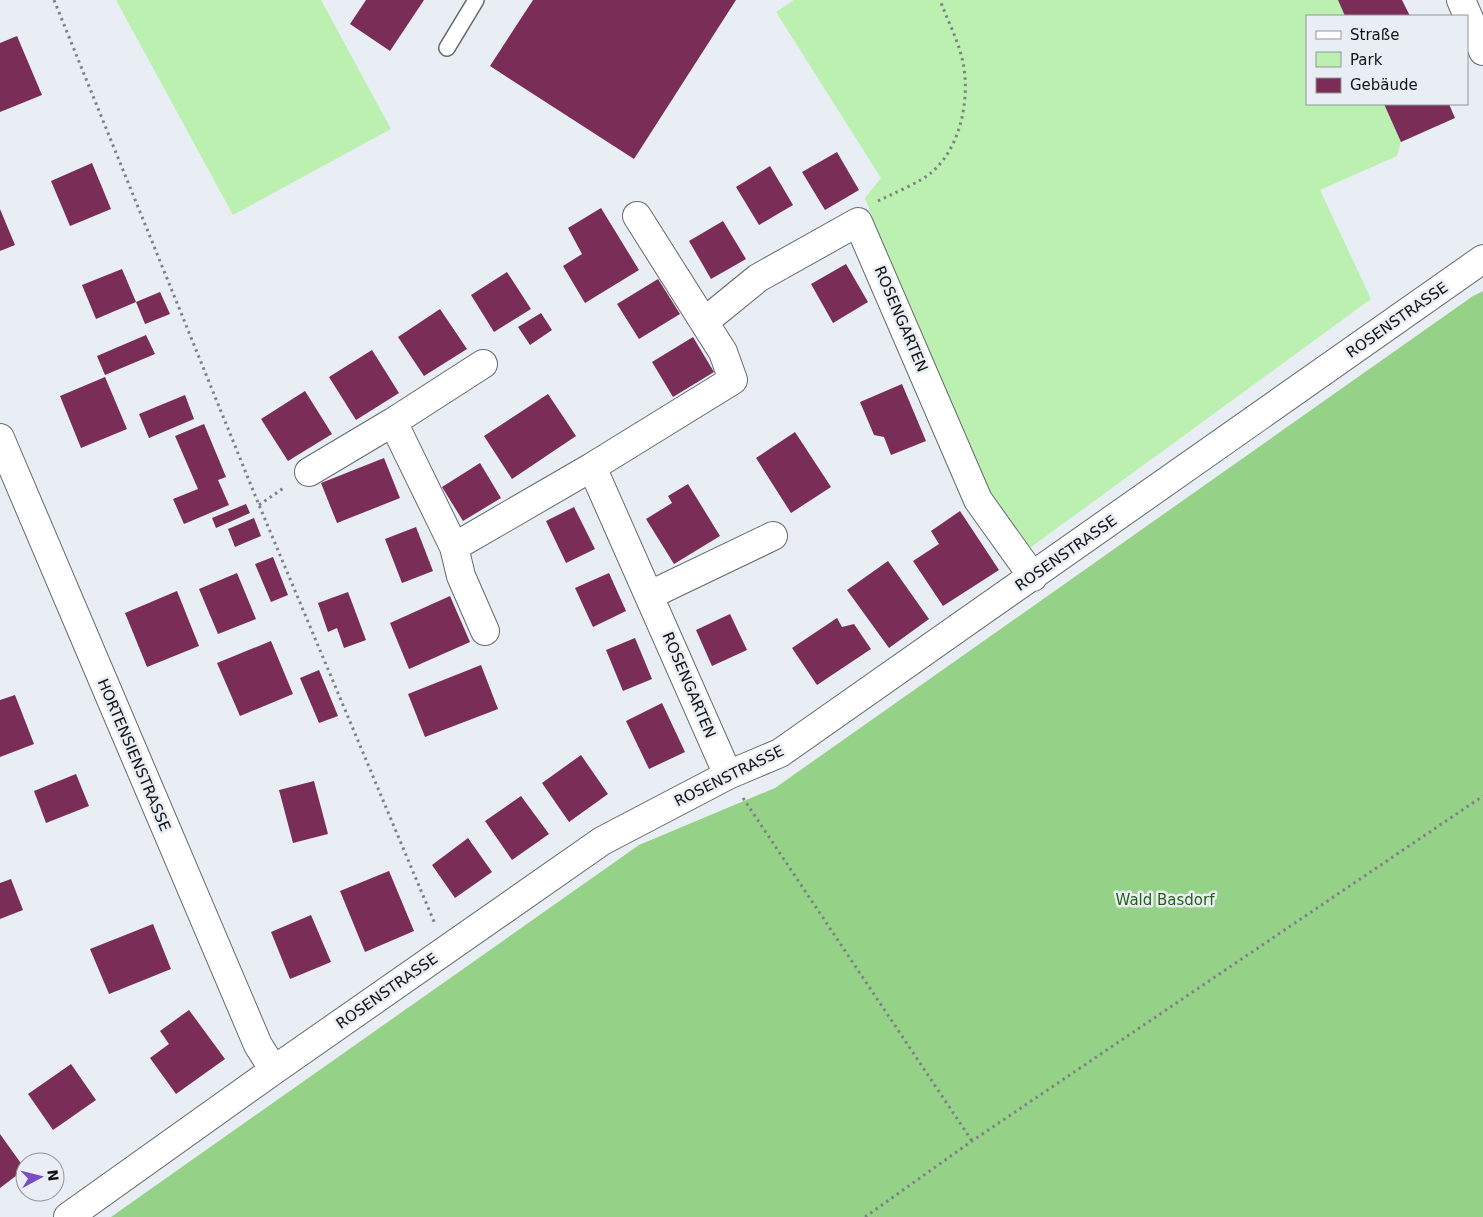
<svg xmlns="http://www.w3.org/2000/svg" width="1483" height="1217" viewBox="0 0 1483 1217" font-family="'DejaVu Sans',sans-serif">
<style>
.green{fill:#bcf0b0}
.forest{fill:#96d188}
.building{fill:#7a2d57}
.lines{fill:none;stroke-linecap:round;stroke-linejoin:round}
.lane-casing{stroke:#64696e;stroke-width:18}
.street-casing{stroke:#64696e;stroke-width:30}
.path{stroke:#7f8286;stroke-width:3;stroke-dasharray:2.5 4;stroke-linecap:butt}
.lane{stroke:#fff;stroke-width:15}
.street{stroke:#fff;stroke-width:28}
.labels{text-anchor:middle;stroke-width:5;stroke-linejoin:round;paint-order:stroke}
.street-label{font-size:15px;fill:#111214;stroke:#e8eef3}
.park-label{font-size:15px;fill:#285f18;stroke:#e8eef3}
</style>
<rect width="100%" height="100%" fill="#e8eef3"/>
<path class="green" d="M116,0h205l70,129 -158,86z
M794,0h544l7,16h-38v88h77l17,38 -4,14 -77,34 51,109 -344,251 -62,-95 -100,-257 16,-20 -105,-166z"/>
<path class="forest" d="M1483,291v926h-1372l528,-372 136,-57 698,-492z"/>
<path class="building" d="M366,0h58l-34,51 -40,-27z
M533,0h203l-102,159 -144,-93z
M1338,0h64l8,16h-65z
M17,36l25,59 -42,17v-69z
M1384,104h65l6,14 -54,24z
M837,152l22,38 -34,20 -23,-38z
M92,163l19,46 -41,17 -19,-45z
M770,166l23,39 -34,20 -23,-38z
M601,208l38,62 -54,33 -22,-37 19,-12 -14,-26z
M0,209l15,36 -15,6z
M723,221l23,38 -35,20 -22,-38z
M846,264l22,38 -35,21 -22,-39z
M122,269l14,33 -40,17 -14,-34z
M507,272l24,37 -37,23 -23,-37z
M658,279l22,35 -41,25 -22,-35z
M160,292l10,22 -25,10 -9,-22z
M440,309l27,40 -43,27 -26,-39z
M541,313l11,17 -22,15 -12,-18z
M146,335l9,19 -50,21 -8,-19z
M693,337l21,35 -41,25 -21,-35z
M372,350l27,43 -43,27 -27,-43z
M105,377l22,52 -46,19 -21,-52z
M902,384l24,57 -35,14 -7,-18 -10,-2 -14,-33z
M305,391l27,43 -44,27 -27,-42z
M548,394l28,42 -64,43 -28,-43z
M185,395l9,24 -45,19 -10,-24z
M204,424l22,53 -8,3 11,25 -45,19 -11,-25 25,-10 -23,-53z
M795,432l36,55 -40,26 -35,-55z
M384,458l16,40 -63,25 -16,-40z
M480,463l21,35 -38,23 -21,-34z
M688,484l32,52 -46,28 -28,-45 26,-16 -4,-7z
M246,504l4,9 -34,15 -4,-10z
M574,507l21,42 -29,14 -20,-42z
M960,511l39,59 -56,36 -30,-45 26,-17 -8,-13z
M254,518l7,18 -26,11 -7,-18z
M416,527l17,44 -31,12 -17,-44z
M273,557l15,38 -17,7 -16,-38z
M888,561l41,58 -40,29 -42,-58z
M237,573l19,46 -38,15 -19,-45z
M609,573l17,38 -33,16 -18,-39z
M177,591l22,55 -52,21 -22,-54z
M348,592l18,48 -22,8 -7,-20 -9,4 -10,-29z
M450,596l20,46 -61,27 -19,-46z
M730,614l17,36 -35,16 -16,-36z
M837,618l5,9 12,-3 17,25 -54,36 -25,-37z
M635,638l17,41 -29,12 -17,-41z
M271,641l22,53 -53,22 -23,-53z
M481,665l17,44 -73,28 -17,-43z
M319,670l19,46 -19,7 -19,-45z
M15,695l19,49 -34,13v-57z
M662,703l23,49 -36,17 -23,-48z
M581,755l27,39 -39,28 -27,-39z
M76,774l13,32 -43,17 -12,-32z
M314,781l14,53 -35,9 -14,-53z
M521,796l28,38 -37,26 -27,-39z
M468,838l24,34 -37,26 -23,-33z
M389,871l25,60 -49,21 -25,-61z
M11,879l12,31 -23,9v-36z
M311,915l20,47 -41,17 -19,-47z
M153,924l18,45 -62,25 -19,-45z
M189,1010l36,49 -49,35 -26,-36 19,-14 -9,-13z
M71,1064l25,36 -43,30 -25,-36z
M0,1134l25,35 -25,19z"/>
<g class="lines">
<defs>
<path id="lane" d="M447,48l29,-48"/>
<path id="street" d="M1461,0l22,51
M704,322l54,-44 100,-56 120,278 55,77
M393,422l61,125 7,29 24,55
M0,438l258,607 16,25
M592,467l136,308
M309,472l84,-50 90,-58
M454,547l138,-80 141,-87 -10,-28 -86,-136
M650,595l123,-59
M68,1217l206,-147 328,-229 126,-66 52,-22 703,-494"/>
</defs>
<use href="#lane" class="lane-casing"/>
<use href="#street" class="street-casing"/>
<path class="path" d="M54,0l205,505 176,419
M878,201c14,-7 43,-19 54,-29 30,-26 39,-77 30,-114 -5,-20 -15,-39 -22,-58
M259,505l26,-18
M743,798l229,343
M865,1217l107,-76 511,-345"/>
<use href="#lane" class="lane"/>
<use href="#street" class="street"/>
</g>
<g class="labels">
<g class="street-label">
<text transform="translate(901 319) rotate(67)" y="5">ROSENGARTEN</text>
<text transform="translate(1397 320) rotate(-35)" y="5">ROSENSTRASSE</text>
<text transform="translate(1066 553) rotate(-35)" y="5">ROSENSTRASSE</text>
<text transform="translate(689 685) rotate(67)" y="5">ROSENGARTEN</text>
<text transform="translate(134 755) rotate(67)" y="5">HORTENSIENSTRASSE</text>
<text transform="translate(729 776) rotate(-26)" y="5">ROSENSTRASSE</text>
<text transform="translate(387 991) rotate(-35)" y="5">ROSENSTRASSE</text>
</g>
<g class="park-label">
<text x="1165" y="905">Wald Basdorf</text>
</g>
</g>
<rect x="1306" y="15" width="162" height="90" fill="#e8eef3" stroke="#92969a"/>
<rect x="1316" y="31" width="25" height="8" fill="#ffffff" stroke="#92969a"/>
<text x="1350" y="40" font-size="15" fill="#111214">Straße</text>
<rect x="1316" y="52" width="25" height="15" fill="#bcf0b0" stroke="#92969a"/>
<text x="1350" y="65" font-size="15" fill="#111214">Park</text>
<rect x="1316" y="78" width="25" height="15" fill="#7a2d57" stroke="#92969a"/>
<text x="1350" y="90" font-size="15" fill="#111214">Gebäude</text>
<g transform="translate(40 1177) rotate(83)"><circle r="24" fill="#e8eef3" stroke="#92969a"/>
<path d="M0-4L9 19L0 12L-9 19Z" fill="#794dc6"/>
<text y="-8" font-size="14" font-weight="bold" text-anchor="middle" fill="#111214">N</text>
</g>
</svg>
